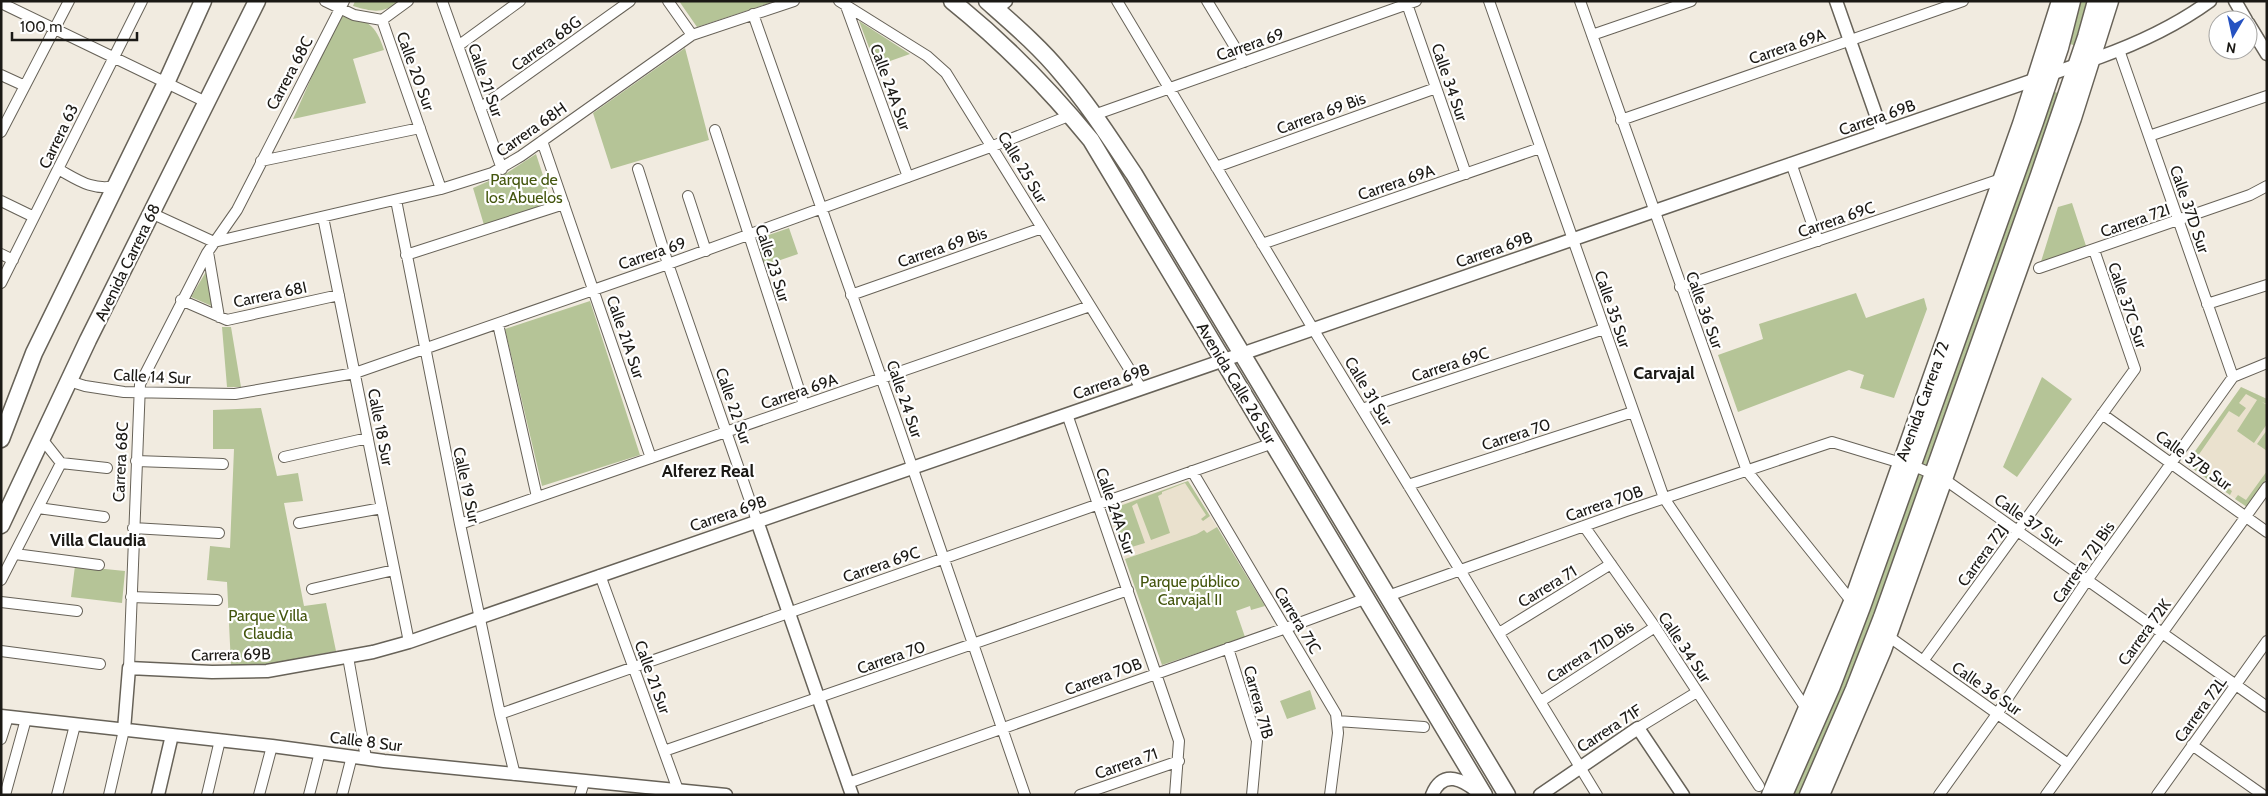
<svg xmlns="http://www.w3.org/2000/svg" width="2268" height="796" viewBox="0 0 2268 796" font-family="Cabin,sans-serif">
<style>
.built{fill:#eae1ce}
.green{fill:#b5c497}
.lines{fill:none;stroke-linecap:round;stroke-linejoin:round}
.minor-casing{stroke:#676258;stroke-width:12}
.tertiary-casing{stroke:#676258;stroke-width:15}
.primary-casing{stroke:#676258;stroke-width:19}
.trunk-casing{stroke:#676258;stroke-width:19}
.minor{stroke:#fff;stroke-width:10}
.tertiary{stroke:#fff;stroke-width:12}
.primary{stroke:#fff;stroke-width:16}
.trunk{stroke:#fff;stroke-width:16}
.labels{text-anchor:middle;stroke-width:4.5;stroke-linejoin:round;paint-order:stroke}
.street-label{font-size:16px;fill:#1b1915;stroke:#fff}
.park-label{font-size:16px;fill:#44560e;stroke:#fff}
.neighbourhood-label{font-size:18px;font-weight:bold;fill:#1b1915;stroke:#fff}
</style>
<rect width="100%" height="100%" fill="#f1ebe0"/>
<path class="built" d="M2241,387l26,12v79l-20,29 -61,-43z
M1188,481l29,46 -11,7h-9l-72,25 -17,-50z"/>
<path class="green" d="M355,1h45c-18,13 -26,11 -47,5z
M679,1h97l-79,26z
M2081,1h9l-13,45 -7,-2z
M341,16c26,2 35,9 43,34l-31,9 13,44 -73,16 45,-101z
M859,21l51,33 -34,12z
M685,48l24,92 -98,29 -18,-56z
M2055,92l5,2 -129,373 -11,-4 132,-369z
M536,154l16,49 -68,22 -11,-37 34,-15z
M2072,203l16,49 -49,16 19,-61z
M789,228l9,26 -35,12 -9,-26z
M207,270l7,37 -23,-10z
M1856,293l10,25 58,-20 3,11 -33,89 -34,-10 4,-13 -15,-5 -111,42 -20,-57 45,-16 -4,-15z
M590,301l50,154 -98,31 -37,-157z
M222,327h9l10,60h-14z
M2042,377l30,22 -55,78 -14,-10z
M2241,387l26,12v5l-5,-2 5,3v19l-13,19 -17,-12 20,-31 -11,-6 -7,9 7,5 -7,9 -10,-6 -36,52 39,28 -2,4 -44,-31z
M261,408l16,68 21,-3 5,28 -19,2 20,103 22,-3 10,48 -69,13 -36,1 -4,-83 -20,-2 3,-34 20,2 4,-99h-21v-39z
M2267,430v21l-10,-7z
M2267,471v7l-20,29 -12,-8 3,-4 8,5z
M1916,472l13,5 -52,146 -74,172h-12z
M1188,481l22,35 -7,5 -2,-2 5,-4 -21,-32 -23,9v2l-4,2 12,37 -19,7 -14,-37 -5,3 13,37 -20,6 -16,-39z
M1217,527l48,79 -14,4 -1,-4 -14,5 9,26 -83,28 -37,-106 72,-25 7,-4 3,3z
M75,566l50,5 -3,32 -51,-6z
M1310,690l6,19 -29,10 -7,-18z"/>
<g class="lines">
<defs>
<path id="minor" d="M325,1l29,14 28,5
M442,1l60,168
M668,1l24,34
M839,1l88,55 19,17 195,315
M1117,1l201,336 279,458
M1207,1l37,61
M1406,1l60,173
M1489,1l175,497 143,212
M1580,1l167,470 105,131
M1,3l205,99
M846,6l62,171
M753,14l141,400 131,381
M382,20l59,169
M382,20l26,-19
M1592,35l99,-34
M458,46l62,-45
M2119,50l114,327
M1,75l24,11
M480,108l150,-107
M1094,115l322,-114
M1621,120l342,-119
M715,130l89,275
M1,132l68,-131
M2149,136l118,-40
M542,141l109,317
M261,161l159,-33
M1791,163l27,78
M1216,167l220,-79
M58,169c20,11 34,22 58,17
M638,169l30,95 89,257
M688,196l18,55
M396,200l64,324 40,190 15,61
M1,201l33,16
M151,213l63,29 227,-53 51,-16 29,-17 171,-121 102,-34
M323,217l86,425
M1262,244l278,-96
M208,252l11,65
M1,254l12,6
M406,255l158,-51
M2039,268l211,-73 17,-9
M1,283l141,-282
M1680,287l321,-108
M851,295l191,-67
M181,300l46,20 112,-25
M2207,304l60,-19
M498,324l39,173
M69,381l16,5 39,6 111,2 120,-21 313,-109 325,-118 78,-31
M1362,409l242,-80
M1067,414l112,327 -4,54
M2102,414l165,118
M42,439l19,24 46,5
M284,457l84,-19
M136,461l87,3
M1192,471l144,243 2,19 -8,62
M1408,485l225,-73
M38,508l66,9
M299,523l83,-15
M460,524l630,-218
M1584,526l71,101 104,159
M133,528l86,5
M15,554l84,11
M600,575l78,215
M1,580l60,-117
M312,589l82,-19
M1388,596l238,-85 206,-69 89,27 23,10 323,228
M131,597l86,3
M1,602l76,9
M1499,633l112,-69
M1888,636l180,128
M1228,648l29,93 -5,54
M1,651l99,13
M348,657l18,101
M1923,661l212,-292 -41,-119
M129,668l11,-284 67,-131 30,-43 107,-209
M1541,701l114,-74
M500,714l773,-271
M1337,721l87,6
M1638,728l59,-36
M1,739l7,-22
M2192,745l71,50
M664,751l464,-161
M848,783l438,-155 81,-30
M5,795l21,-76
M57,795l18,-70
M109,795l15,-65
M207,795l13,-55
M259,795l13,-49
M309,795l11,-43
M342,795l10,-39
M580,795l4,-13
M1080,795l99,-34
M1939,795l58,-81 91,-135 145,-202 34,-14
M2046,795l221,-308
M2157,795l110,-154"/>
<path id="tertiary" d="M1836,1l46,131
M2235,1l11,19
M996,9l10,-8
M2248,23l19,31
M757,521l95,274
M1,716l271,30 112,15 342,34
M124,730l5,-62 83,4 55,-1 106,-19 36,-10 1691,-585c39,-14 77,-32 110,-56
M158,795l14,-60
M1432,795c11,-27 32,-15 48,-1
M1540,795l98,-67 45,67"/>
<path id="primary" d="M952,1c51,41 98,89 139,139l393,655
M987,1c26,23 53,46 75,73 27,31 49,66 72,100l373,621
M1,439l33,-86 132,-270 37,-82
M1,525l87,-185 169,-339"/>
<path id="trunk" d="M1770,795l82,-193 169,-478 39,-123
M1784,795l48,-109 30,-79 173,-485 25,-74 12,-47
M1808,795l46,-106 28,-72 157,-442 47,-138 10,-36
M1821,795l62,-145 190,-532 37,-117"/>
</defs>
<use href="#minor" class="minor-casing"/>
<use href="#tertiary" class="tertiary-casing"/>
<use href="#primary" class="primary-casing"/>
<use href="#trunk" class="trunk-casing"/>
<use href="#minor" class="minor"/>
<use href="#tertiary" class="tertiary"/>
<use href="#primary" class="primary"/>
<use href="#trunk" class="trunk"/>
</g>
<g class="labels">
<g class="street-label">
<text transform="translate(546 43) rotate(-36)" y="6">Carrera 68G</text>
<text transform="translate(1250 44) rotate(-19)" y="6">Carrera 69</text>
<text transform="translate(1787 46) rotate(-19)" y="6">Carrera 69A</text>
<text transform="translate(416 71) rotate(70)" y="6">Calle 20 Sur</text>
<text transform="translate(289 73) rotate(-62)" y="6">Carrera 68C</text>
<text transform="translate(486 80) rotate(71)" y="6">Calle 21 Sur</text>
<text transform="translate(1450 82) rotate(71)" y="6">Calle 34 Sur</text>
<text transform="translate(891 87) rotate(70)" y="6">Calle 24A Sur</text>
<text transform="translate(1321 113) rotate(-20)" y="6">Carrera 69 Bis</text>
<text transform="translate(1877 117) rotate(-19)" y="6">Carrera 69B</text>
<text transform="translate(531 129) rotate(-35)" y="6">Carrera 68H</text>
<text transform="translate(58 136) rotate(-64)" y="6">Carrera 63</text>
<text transform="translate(1023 167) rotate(59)" y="6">Calle 25 Sur</text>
<text transform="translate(1396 182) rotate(-19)" y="6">Carrera 69A</text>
<text transform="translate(2190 209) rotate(71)" y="6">Calle 37D Sur</text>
<text transform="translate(1836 219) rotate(-19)" y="6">Carrera 69C</text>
<text transform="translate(2135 220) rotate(-19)" y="6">Carrera 72I</text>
<text transform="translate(942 247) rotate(-19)" y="6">Carrera 69 Bis</text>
<text transform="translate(1494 249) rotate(-19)" y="6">Carrera 69B</text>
<text transform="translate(652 253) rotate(-19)" y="6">Carrera 69</text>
<text transform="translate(127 262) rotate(-64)" y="6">Avenida Carrera 68</text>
<text transform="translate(773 263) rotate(72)" y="6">Calle 23 Sur</text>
<text transform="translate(270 294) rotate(-12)" y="6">Carrera 68I</text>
<text transform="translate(2128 305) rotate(71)" y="6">Calle 37C Sur</text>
<text transform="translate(1613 309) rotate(71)" y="6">Calle 35 Sur</text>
<text transform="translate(1705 310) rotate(70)" y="6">Calle 36 Sur</text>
<text transform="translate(626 337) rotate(71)" y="6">Calle 21A Sur</text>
<text transform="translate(1450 364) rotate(-18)" y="6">Carrera 69C</text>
<text transform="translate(152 376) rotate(3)" y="6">Calle 14 Sur</text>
<text transform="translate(1111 381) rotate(-19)" y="6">Carrera 69B</text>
<text transform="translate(1237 383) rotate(59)" y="6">Avenida Calle 26 Sur</text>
<text transform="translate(799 391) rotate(-19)" y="6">Carrera 69A</text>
<text transform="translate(1369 391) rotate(59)" y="6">Calle 31 Sur</text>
<text transform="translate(905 399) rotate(71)" y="6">Calle 24 Sur</text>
<text transform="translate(1922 401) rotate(-70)" y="6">Avenida Carrera 72</text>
<text transform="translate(734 406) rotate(71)" y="6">Calle 22 Sur</text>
<text transform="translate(381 427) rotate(79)" y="6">Calle 18 Sur</text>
<text transform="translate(1516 434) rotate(-18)" y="6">Carrera 70</text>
<text transform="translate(2194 460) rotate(36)" y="6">Calle 37B Sur</text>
<text transform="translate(120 462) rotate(-87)" y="6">Carrera 68C</text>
<text transform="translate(467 485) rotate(78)" y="6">Calle 19 Sur</text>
<text transform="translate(1604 503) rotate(-19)" y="6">Carrera 70B</text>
<text transform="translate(1116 511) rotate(71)" y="6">Calle 24A Sur</text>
<text transform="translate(728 513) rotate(-19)" y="6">Carrera 69B</text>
<text transform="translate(2029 520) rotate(35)" y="6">Calle 37 Sur</text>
<text transform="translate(1982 555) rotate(-54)" y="6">Carrera 72J</text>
<text transform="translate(2083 562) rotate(-55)" y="6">Carrera 72J Bis</text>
<text transform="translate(881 564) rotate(-19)" y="6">Carrera 69C</text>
<text transform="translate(1547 586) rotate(-31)" y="6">Carrera 71</text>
<text transform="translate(1298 620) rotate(59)" y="6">Carrera 71C</text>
<text transform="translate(2144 632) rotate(-54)" y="6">Carrera 72K</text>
<text transform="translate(1685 647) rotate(56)" y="6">Calle 34 Sur</text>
<text transform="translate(1590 651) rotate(-33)" y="6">Carrera 71D Bis</text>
<text transform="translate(231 654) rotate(-1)" y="6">Carrera 69B</text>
<text transform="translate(891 657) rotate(-19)" y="6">Carrera 70</text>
<text transform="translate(1103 676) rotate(-20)" y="6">Carrera 70B</text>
<text transform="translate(653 677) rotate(70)" y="6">Calle 21 Sur</text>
<text transform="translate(1987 688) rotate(35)" y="6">Calle 36 Sur</text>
<text transform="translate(1259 702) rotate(75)" y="6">Carrera 71B</text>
<text transform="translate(2200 709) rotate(-54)" y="6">Carrera 72L</text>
<text transform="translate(1609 728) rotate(-33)" y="6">Carrera 71F</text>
<text transform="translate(366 741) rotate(7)" y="6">Calle 8 Sur</text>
<text transform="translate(1126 763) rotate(-19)" y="6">Carrera 71</text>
</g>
<g class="park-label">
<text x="524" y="185">Parque de<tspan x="524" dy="18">los Abuelos</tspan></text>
<text x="1190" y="587">Parque público<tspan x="1190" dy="18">Carvajal II</tspan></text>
<text x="268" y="621">Parque Villa<tspan x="268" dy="18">Claudia</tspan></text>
</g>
<g class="neighbourhood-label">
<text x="1664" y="379">Carvajal</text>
<text x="708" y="477">Alferez Real</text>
<text x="98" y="546">Villa Claudia</text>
</g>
</g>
<rect width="2268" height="796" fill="none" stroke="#1b1915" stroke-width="5"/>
<g transform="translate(2233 35) rotate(189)"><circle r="24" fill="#ffffff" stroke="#a4a3a1"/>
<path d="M0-4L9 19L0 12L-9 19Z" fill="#2652c1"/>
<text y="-8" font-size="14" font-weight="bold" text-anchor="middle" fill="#1b1915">N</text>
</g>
<path d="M12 32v8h125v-8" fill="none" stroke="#1b1915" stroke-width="2.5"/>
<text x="20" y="32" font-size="15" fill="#1b1915" stroke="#ffffff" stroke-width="4" paint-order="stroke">100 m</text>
</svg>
